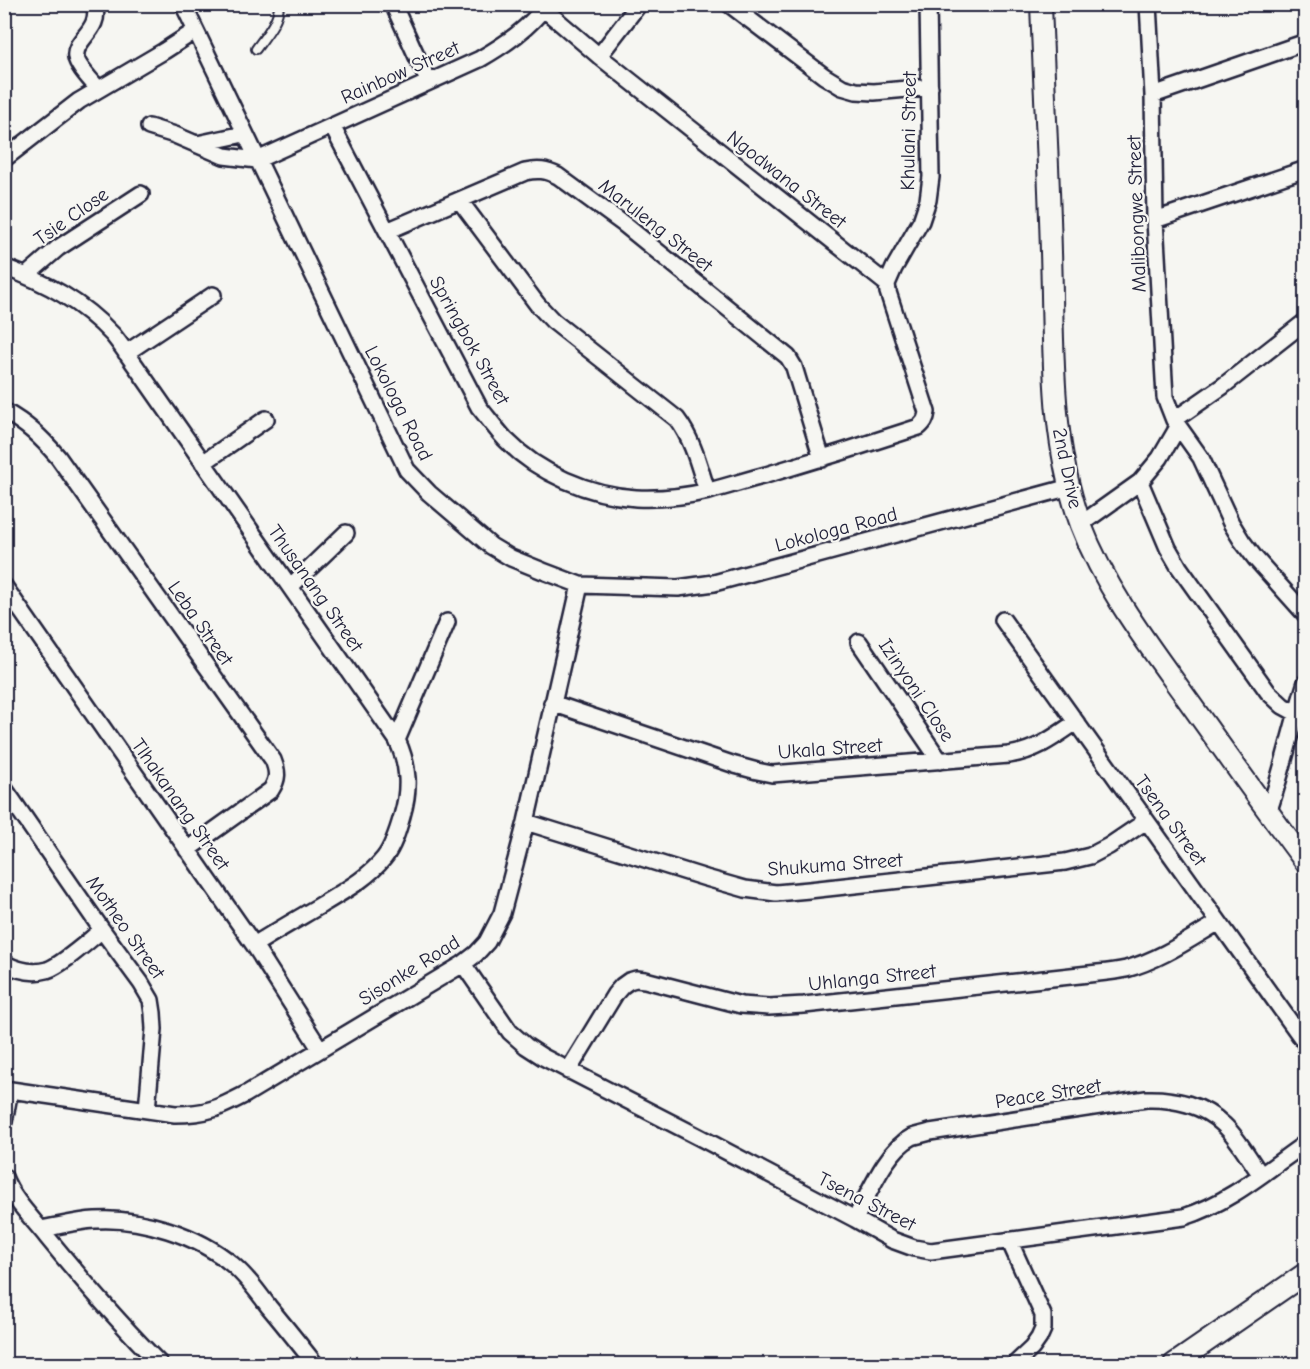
<svg xmlns="http://www.w3.org/2000/svg" width="1310" height="1369" viewBox="0 0 1310 1369" font-family="'Comic Neue',sans-serif">
<style>
.lines{fill:none;stroke-linecap:round;stroke-linejoin:round}
.service-casing{stroke:#22223b;stroke-width:12}
.minor-casing{stroke:#22223b;stroke-width:20}
.tertiary-casing{stroke:#22223b;stroke-width:24}
.service{stroke:#f6f6f2;stroke-width:8}
.minor{stroke:#f6f6f2;stroke-width:15}
.tertiary{stroke:#f6f6f2;stroke-width:20}
.labels{text-anchor:middle;stroke-width:4.5;stroke-linejoin:round;paint-order:stroke}
.street-label{font-size:20px;fill:#22223b;stroke:#f6f6f2}
</style>
<rect width="100%" height="100%" fill="#f6f6f2"/>
<filter id="ink" filterUnits="userSpaceOnUse"><feTurbulence type="fractalNoise" baseFrequency=".0167" numOctaves="2"/><feDisplacementMap in="SourceGraphic" scale="12" xChannelSelector="R" yChannelSelector="G"/><feConvolveMatrix kernelMatrix="1 2 1 2 8 2 1 2 1" color-interpolation-filters="sRGB"/></filter>
<g filter="url(#ink)">
<g class="lines">
<defs>
<path id="service" d="M256,49c9,-13 23,-28 23,-45"/>
<path id="minor" d="M94,4c9,26 -21,35 -18,53 1,9 16,24 22,32
M183,4l224,466 22,23 62,53 20,12 32,13 37,14 98,3 36,-5 356,-96
M393,4l35,77
M729,4l95,72 18,11 14,4 18,1 56,-5
M1148,4l5,91 2,125 10,177 9,23 27,38 30,65 11,18 13,17 51,57
M599,56l40,-52
M1153,95l153,-53
M332,126l147,281c9,11 17,22 26,32 33,34 84,56 131,59 22,1 51,-2 73,-7 19,-5 38,-11 57,-16 51,-15 102,-31 153,-48 5,-5 7,-7 8,-15l-39,-120 -1,-8 -288,-228 -55,-47
M149,127l26,8 49,21 33,4 223,-101c26,-15 49,-31 67,-55
M197,144l47,-10
M4,159l75,-58 85,-50 31,-20
M460,201l77,103 16,17 124,98c16,21 22,47 30,72
M1155,220l151,-51
M387,231l138,-59c13,-3 21,-2 33,4l67,49 163,132 6,10 28,92
M4,267c43,16 77,34 109,68 8,10 15,20 22,30l262,375c12,26 13,49 5,76 -4,14 -9,31 -18,42 -17,21 -40,33 -63,47 -22,13 -45,26 -67,40
M27,275l31,-27 83,-54
M887,284l7,-16 16,-28 11,-19 7,-21 3,-23 -3,-173
M126,353l87,-58
M4,411c23,13 37,26 54,46l215,303c5,12 5,19 -2,30l-84,60
M1174,420l49,-34 83,-65
M203,463l63,-44
M1140,482l28,66 11,19 89,125 15,14 13,7
M1081,524l59,-42 20,-24 18,-31
M4,586l250,359 66,104
M290,587l56,-54
M1003,620l303,424
M859,642l81,119
M552,703l183,62 22,6 15,3 237,-19c28,-5 44,-17 67,-33
M397,740l50,-118
M4,788l98,142 39,53 10,17 2,13 1,16 -7,81
M1268,813c15,-43 24,-88 38,-131
M526,822l180,56 39,11 31,4 33,-3 256,-28 25,-6 19,-10 37,-25
M4,963c13,7 29,11 43,7 15,-5 41,-29 55,-40
M463,964l47,68 16,14 17,11 156,80 156,82 37,21 22,8 17,3 253,-34c45,-14 83,-47 122,-74
M568,1071l47,-77 7,-8 7,-5 7,-2 9,1 96,25 28,2 35,-2 294,-32c10,-1 19,-2 28,-4 34,-9 64,-30 93,-47
M4,1089l171,25c32,0 44,-6 71,-20l217,-130 13,-10 11,-12 15,-29 24,-91 54,-237
M4,1122l6,-32
M4,1177c9,23 28,41 43,60 36,44 73,87 113,127
M855,1219c14,-25 31,-69 57,-82 6,-2 12,-3 18,-5l216,-33c28,-1 58,6 78,26 15,14 25,34 37,50
M41,1229c18,-3 36,-8 54,-9 46,-3 103,15 138,45 14,12 25,27 36,42 16,19 31,38 46,57
M1009,1240l34,75v14l-4,9 -7,10 -17,16"/>
<path id="tertiary" d="M1041,4c3,83 8,165 10,248 3,91 -2,186 30,273 24,63 65,117 104,171 40,56 80,112 121,167
M1174,1364l132,-91"/>
</defs>
<use href="#service" class="service-casing"/>
<use href="#minor" class="minor-casing"/>
<use href="#tertiary" class="tertiary-casing"/>
<use href="#service" class="service"/>
<use href="#minor" class="minor"/>
<use href="#tertiary" class="tertiary"/>
</g>
</g>
<g class="labels">
<g class="street-label">
<text transform="translate(400 72) rotate(-24)" y="7">Rainbow Street</text>
<text transform="translate(908 131) rotate(-89)" y="7">Khulani Street</text>
<text transform="translate(787 179) rotate(38)" y="7">Ngodwana Street</text>
<text transform="translate(1136 214) rotate(-92)" y="7">Malibongwe Street</text>
<text transform="translate(71 216) rotate(-35)" y="7">Tsie Close</text>
<text transform="translate(656 225) rotate(38)" y="7">Maruleng Street</text>
<text transform="translate(470 340) rotate(61)" y="7">Springbok Street</text>
<text transform="translate(399 403) rotate(63)" y="7">Lokologa Road</text>
<text transform="translate(1068 468) rotate(78)" y="7">2nd Drive</text>
<text transform="translate(836 529) rotate(-15)" y="7">Lokologa Road</text>
<text transform="translate(316 588) rotate(55)" y="7">Thusanang Street</text>
<text transform="translate(201 623) rotate(55)" y="7">Leba Street</text>
<text transform="translate(917 690) rotate(56)" y="7">Izinyoni Close</text>
<text transform="translate(830 748) rotate(-4)" y="7">Ukala Street</text>
<text transform="translate(181 804) rotate(55)" y="7">Tlhakanang Street</text>
<text transform="translate(1171 820) rotate(54)" y="7">Tsena Street</text>
<text transform="translate(835 864) rotate(-4)" y="7">Shukuma Street</text>
<text transform="translate(126 927) rotate(55)" y="7">Motheo Street</text>
<text transform="translate(409 970) rotate(-32)" y="7">Sisonke Road</text>
<text transform="translate(872 977) rotate(-6)" y="7">Uhlanga Street</text>
<text transform="translate(1048 1093) rotate(-9)" y="7">Peace Street</text>
<text transform="translate(867 1201) rotate(27)" y="7">Tsena Street</text>
</g>
</g>
<rect width="1310" height="1369" fill="none" stroke="#f6f6f2" stroke-width="24"/>
<rect x="12" y="12" width="1286" height="1345" fill="none" stroke="#22223b" stroke-width="2" filter="url(#ink)"/>
</svg>
